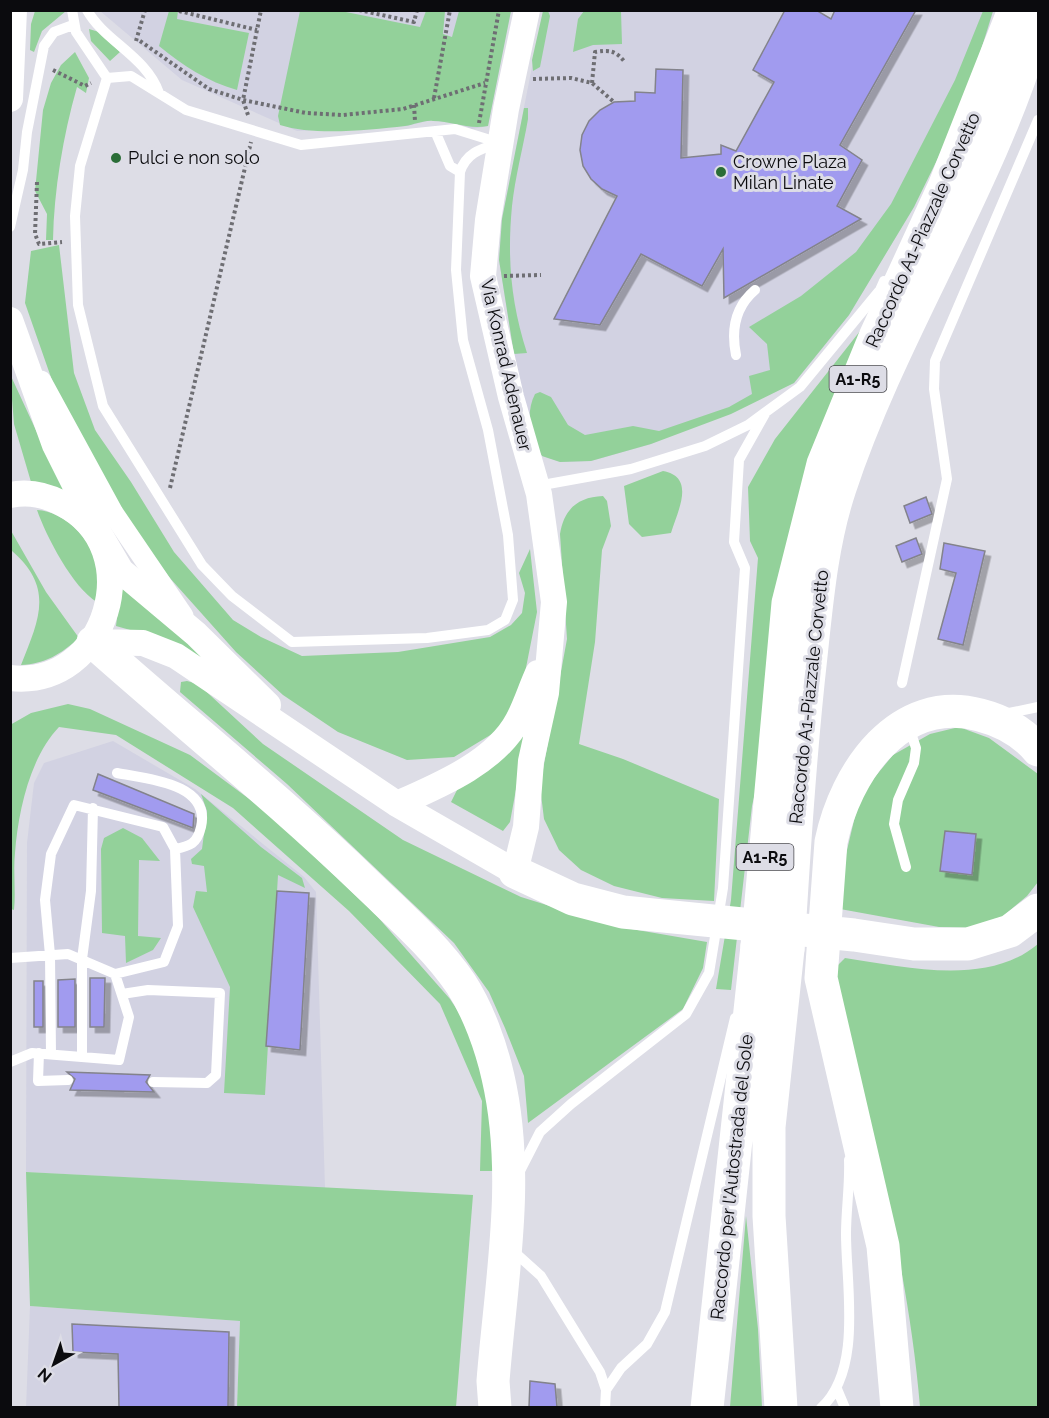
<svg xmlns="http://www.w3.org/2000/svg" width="1049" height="1418" viewBox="0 0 1049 1418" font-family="Raleway,sans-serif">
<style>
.built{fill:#d2d2e2}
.green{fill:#93d19a}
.building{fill:#a19bef;stroke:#83838b;stroke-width:1.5;filter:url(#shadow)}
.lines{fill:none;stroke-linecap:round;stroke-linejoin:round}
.path{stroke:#6e6e73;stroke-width:4;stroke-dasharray:3 3;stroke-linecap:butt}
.service{stroke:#fff;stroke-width:10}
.minor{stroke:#fff;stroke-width:21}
.tertiary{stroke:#fff;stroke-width:26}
.trunk{stroke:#fff;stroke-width:33}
.motorway{stroke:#fff;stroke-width:33}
.poi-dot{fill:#2a6d37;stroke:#dddde6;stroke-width:2}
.labels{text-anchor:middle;stroke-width:6;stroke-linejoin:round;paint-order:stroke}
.shield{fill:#dddde6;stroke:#4a4a4f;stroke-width:1.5}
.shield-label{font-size:16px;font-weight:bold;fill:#0b0b0e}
.poi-label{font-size:18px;fill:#0b0b0e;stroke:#dddde6;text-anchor:start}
.street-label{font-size:18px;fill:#0b0b0e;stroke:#dddde6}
</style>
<defs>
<filter id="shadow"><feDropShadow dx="5.5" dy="5.5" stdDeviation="0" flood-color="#0004"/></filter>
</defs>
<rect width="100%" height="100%" fill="#dddde6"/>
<path class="built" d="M100,11h411l-23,115 -16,3 -13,-5 -28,-4 -24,6 -110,5 -115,-51z
M543,11h450l-6,22 -73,174 -65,108 -55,68 -65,24 -78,37 -60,17 -31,1 -18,-6 -7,-10 -21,-92 -15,-94 3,-41z
M113,741l82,48 109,88 12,15 9,296 -299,-16 1,-329 7,-60 10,-20z
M30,1306l210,15 -3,86 -211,1z"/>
<path class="green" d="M35,11h31l-24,20 -8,21 -4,-2 1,-26z
M169,11h9l-1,8 72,14 -12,57c-29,-8 -55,-25 -78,-44z
M300,11h41l79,16 6,-16h19l-2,23 9,3 7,-26h52l-23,115c-20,4 -36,-5 -55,-5 -9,-1 -19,4 -28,5 -36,4 -91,10 -125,-1l-2,-9z
M543,11h5l2,5 -10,51 -7,4 -1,-11z
M584,11h37l1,33 -29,1 -20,7 5,-33z
M983,11h10l-29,94 -50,102 -65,108 -55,68 -63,31 -80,30 -60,17 -31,1 -18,-6c-12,-19 -17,-42 -7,-62l5,-2 11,5 17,28 17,10 48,-9 26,5 70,-24 23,-13 -3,-18 21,-6 -3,-26 -18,-17 52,-31 55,-44 35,-48 64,-124z
M89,29l10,3 21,20 -10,9 -19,-20z
M75,52l14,26 -3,15 -9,-6c-14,49 -23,103 -24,153h-7l1,-26 -12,-23 8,-81 8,-27 10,-18z
M524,108h4v11c-5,29 -13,58 -16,87 -5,53 -1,97 15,147l-13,1 -15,-94 3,-41z
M59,245l15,128 21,57 36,52 43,70 59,68 28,17 41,19 96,-4 92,-15 21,-12 11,-12 3,-20 -6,-20 11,-24 7,63 -16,81 -24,38 -43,26 -47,3 -69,-28 -55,-37 -47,-43 -67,-75 -65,-89 -50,-102 -29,-83 6,-52z
M864,326l-112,480 -21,184 -15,-1 15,-89 27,-342 -8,-17 -2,-54 27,-48z
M10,374l54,117 -33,-9 -17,-58z
M663,471c33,6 15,39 8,62l-29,4 -13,-13 -5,-38z
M603,496l4,5 4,25 -9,24 -7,92 -16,102 44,15 96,40 -5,102 -52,-3 -48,-12 -33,-16 -22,-20 -15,-31 -4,-33 27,-147 -7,-105c4,-25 18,-37 43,-38z
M37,510c28,1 57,31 60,59 2,11 0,23 0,33 -24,-14 -51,-66 -60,-92z
M10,529l36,63 33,46c-18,16 -34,26 -58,27 18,-46 34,-77 -10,-115z
M121,586l20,12 72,70 -65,-33 -32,-9z
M187,681l11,3 65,60 140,96 118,57 93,29 93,16 -4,26 -20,41 -155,114 -4,-47 -19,-48 -16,-36 -35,-49 -167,-159 -107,-92 1,-10z
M68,704l22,5 100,46 81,60 105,100 74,84 21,32 21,70 2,70h-14l2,-70 -42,-97 -91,-93 -116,-103 -117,-73 -57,-8c-29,30 -41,85 -44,126 -2,19 1,38 -1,57l-3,-1 -1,-184 21,-12z
M959,727l30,11 49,36v108l-11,14 -26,22 -26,10 -36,-1 -99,-18 -1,-25 21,-89 33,-40 37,-21z
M527,730l-17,92 -7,9 -52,-29 7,-14z
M201,794l60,53 41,31 3,10 -27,-13 -13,220 -41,-2 6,-106 -37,-80 3,-16 11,1 -3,-26 -12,-2 -1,-5 11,-10 5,-38z
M123,828l19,10 18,23 -21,-1 -1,76 23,2 -8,12 -27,13 -1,-27 -23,-3 -1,-84 3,-11z
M1038,944v463h-118c-12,-147 -54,-292 -87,-437l12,-12c61,9 142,29 193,-14z
M26,1172l447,23 -17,212h-219l3,-86 -210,-15z
M746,1216l12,113 4,78h-32z"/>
<path class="building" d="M785,10h31l15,9 4,-9h81l-76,135 22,15 -25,46 24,13 -137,79 -1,-49 -21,37 -61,-32 -41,71 -46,-6 63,-123 -15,-7 -11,-10 -8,-13 -3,-16 2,-15 7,-14 11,-11 14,-8 21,-1v-9l20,1 1,-24 27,1 -2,88 40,-4v-9l15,6 38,-69 -21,-12z
M926,497l6,17 -22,9 -6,-17z
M916,538l6,16 -20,8 -6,-16z
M944,543l41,8 -22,94 -25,-6 18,-66 -16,-4z
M98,774l96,40 -1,14 -100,-38z
M945,831l31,3 -4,41 -32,-4z
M277,891l32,2 -9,157 -34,-4z
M90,978h15l-1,49h-14z
M75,979v48h-17v-47z
M34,981h9v46h-9z
M67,1072l83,3 -4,7 8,10 -84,-2 5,-11z
M72,1324l157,8 -1,75h-109l-1,-53 -45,-2z
M530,1381l25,3 2,23h-28z"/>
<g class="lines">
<path class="path" d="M359,10l55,12 3,-12
M179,11l78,19
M136,41l9,-31
M140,41l69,48 34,11 63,13 37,2 60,-6 82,-26
M53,70l32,16 6,-3
M533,79l38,-1 21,5 22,19
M592,83l3,-31c14,-2 20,-2 29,9
M434,98l16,-88
M414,105l1,16
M248,115l-5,-15 18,-90
M479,123l20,-113
M37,182l-2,52 4,10 23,-2
M504,276l37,-1
M170,488l81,-346"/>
<path class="service" d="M72,10l4,22 31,46 -27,88 -5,50 3,89 25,101 99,159 30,31 60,46 135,-4 61,-8 17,-10 8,-20 -5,-65 -20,-105 -25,-90 -7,-70 4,-98c6,-19 20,-23 39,-29
M87,10c17,31 59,46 72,83
M107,78l24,-2 55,34 115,35 154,-16 45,14
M435,131l15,35 10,6
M10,227l13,-57 4,-38 17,-86 10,-14 19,-7
M736,355c-5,-25 -1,-48 19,-65
M537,486l94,-17 74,-23 43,-21 52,-38 80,-97 4,-9
M902,683l45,-204 -13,-90 1,-28 103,-241
M1004,714l34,-7
M117,773c30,6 94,10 84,54 -4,17 -11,19 -26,22
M906,867l-12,-43 4,-24 16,-37 2,-15 -7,-21
M10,958l58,-4 47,20 14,43 -10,43 -87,-7 -22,9
M122,994l26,-4 72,3 -4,82 -9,8 -54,-1
M39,1053l-1,28 30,-1
M51,1054l-1,-99 -5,-55 6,-46 23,-49 89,22 12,22 3,77 -14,36 -49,12
M82,1057v-98l9,-68 2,-83
M520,1171l20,-39 31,-28 115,-90 23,-41 14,-85 22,-320 -11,-26 5,-82 27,-48
M511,1249l30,27 59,96 6,18 -1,18
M837,1389l8,19
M606,1390l15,-22 26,-24 18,-32 70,-294
M821,1408c42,-38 25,-123 25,-174 0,-24 4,-49 3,-74"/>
<path class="minor" d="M41,381l72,132 70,103"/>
<path class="tertiary" d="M10,99l4,-89
M10,320l45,125 45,90 21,36 75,63 72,71
M10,495c20,-4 36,0 53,9 86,44 45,185 -53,174
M93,642l50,1 33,13 221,148 118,68 11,-45 5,-66 15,-68 8,-91 -15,-108 -28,-97 -28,-121 5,-56 18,-111 21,-99
M397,804c41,-18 99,-42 121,-84 8,-15 13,-32 20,-47"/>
<path class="trunk" d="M93,642c91,81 186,157 274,242 32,31 68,62 94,100 17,26 30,62 37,93 23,100 3,203 -5,304l2,27
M515,872l58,27 50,13 231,23 60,9h54l42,-13 28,-21
M707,1408l50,-462
M781,1408l-12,-192v-89l19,-178
M897,1408l-14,-162 -62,-268 10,-136c14,-69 68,-149 149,-127 23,6 43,17 58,35"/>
<path class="motorway" d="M757,946l31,-343 35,-139 52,-127 69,-150 70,-177
M788,949c6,-98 12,-195 23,-293 6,-56 11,-114 29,-168 53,-160 152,-305 198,-467"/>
</g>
<g class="poi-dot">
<circle cx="116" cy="158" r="6"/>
<circle cx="721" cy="172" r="6"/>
</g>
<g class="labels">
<g class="shield">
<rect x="829.5" y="366" width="57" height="26" rx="4.5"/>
<rect x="736.5" y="844" width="57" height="26" rx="4.5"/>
</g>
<g class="shield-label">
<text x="858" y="385">A1-R5</text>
<text x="765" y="863">A1-R5</text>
</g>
<g class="poi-label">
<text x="128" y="164">Pulci e non solo</text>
<text x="733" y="168">Crowne Plaza<tspan x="733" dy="21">Milan Linate</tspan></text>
</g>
<g class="street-label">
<text transform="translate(923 230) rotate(-66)" y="6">Raccordo A1-Piazzale Corvetto</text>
<text transform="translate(506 365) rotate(77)" y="6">Via Konrad Adenauer</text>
<text transform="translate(809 697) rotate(-84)" y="6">Raccordo A1-Piazzale Corvetto</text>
<text transform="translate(732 1177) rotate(-84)" y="6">Raccordo per l'Autostrada del Sole</text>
</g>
</g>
<rect width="1049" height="1418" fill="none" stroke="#0b0b0e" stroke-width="24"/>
<g transform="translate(54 1364) rotate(220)" stroke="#dddde6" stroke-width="4.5" paint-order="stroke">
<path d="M0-4.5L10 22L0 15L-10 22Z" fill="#0b0b0e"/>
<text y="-9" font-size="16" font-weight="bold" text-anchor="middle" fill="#0b0b0e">N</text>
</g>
</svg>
